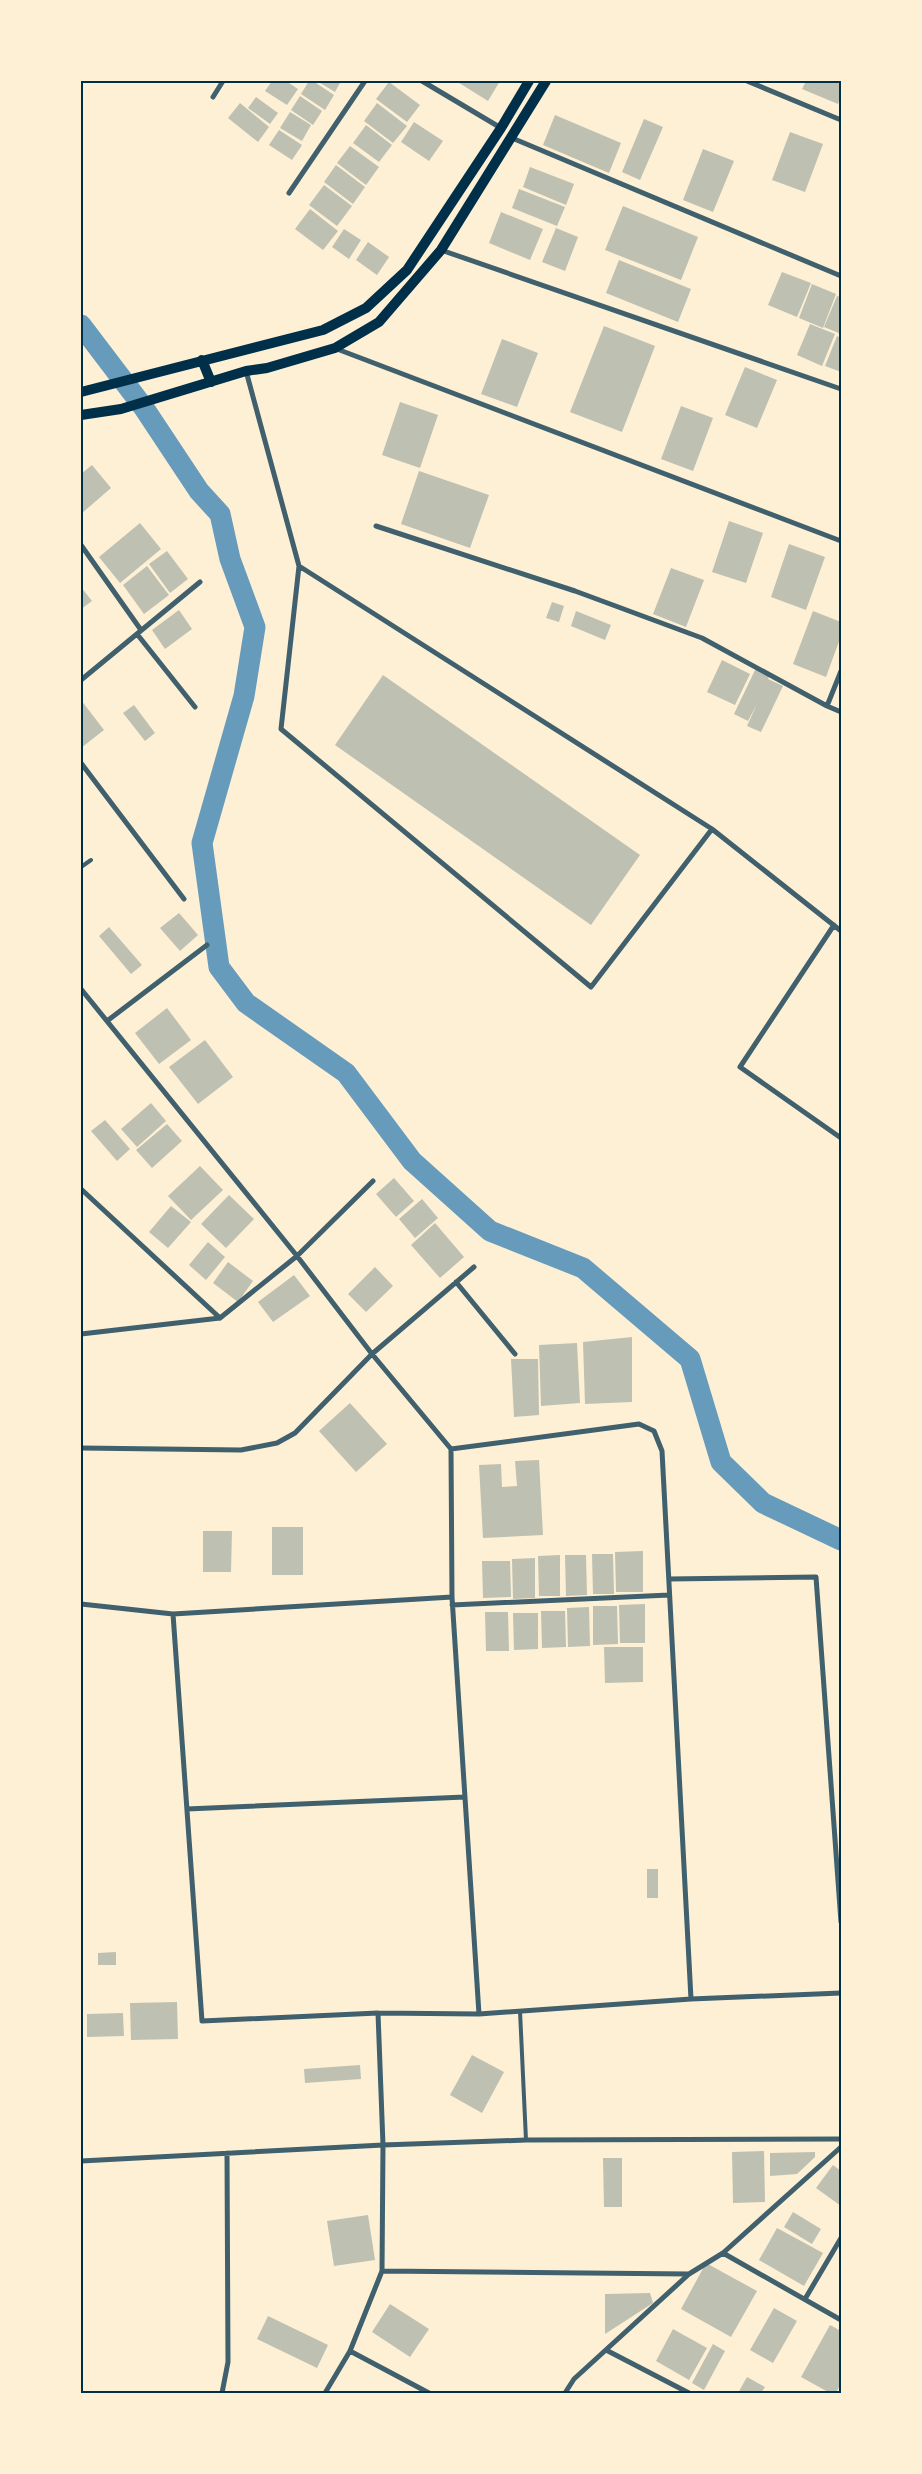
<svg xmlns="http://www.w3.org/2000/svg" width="922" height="2474" viewBox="0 0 922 2474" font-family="Inter,sans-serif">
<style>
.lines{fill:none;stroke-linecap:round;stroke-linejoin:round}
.canal{stroke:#669bbc;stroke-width:21}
.building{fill:#bec0b2}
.service{stroke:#3f606c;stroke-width:4}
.minor{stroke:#3f606c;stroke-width:5}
.secondary{stroke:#003049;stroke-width:10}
.neatline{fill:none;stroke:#003049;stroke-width:2}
</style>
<rect width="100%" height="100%" fill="#fdf0d5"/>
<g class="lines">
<path class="canal" d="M81,325l63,83 55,83 21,23 10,45 25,68 -11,69 -42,147 17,124 27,36 100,70 66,88 78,70 93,37 107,91 31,103 42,41 78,37"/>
</g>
<path class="building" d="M272,81h14l12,8 -11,16 -22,-14z
M309,81h4l21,14 -9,15 -24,-16z
M317,81h24l-6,11z
M456,81h44l-12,20z
M806,81h35v15l-3,8 -36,-15z
M389,82l31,23 -13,17 -31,-23z
M300,96l22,15 -9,14 -22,-15z
M256,97l22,16 -8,11 -22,-16z
M240,103l29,24 -11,15 -30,-24z
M377,103l30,23 -14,17 -29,-22z
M290,112l21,13 -9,16 -22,-13z
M555,115l66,28 -12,30 -66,-28z
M644,119l19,8 -23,53 -18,-8z
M414,122l29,19 -14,20 -28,-19z
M366,125l26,20 -13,17 -26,-19z
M279,130l23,15 -10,15 -23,-15z
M790,132l33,12 -18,48 -33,-12z
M350,146l29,21 -13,18 -29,-22z
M703,149l31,12 -21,51 -30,-12z
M336,165l29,22 -12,17 -29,-22z
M530,167l44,17 -8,21 -43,-18z
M324,185l28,21 -15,20 -28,-21z
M519,189l46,18 -8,19 -45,-18z
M623,206l75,31 -17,43 -76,-30z
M310,209l28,22 -15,19 -28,-21z
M501,212l42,17 -13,31 -41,-17z
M556,228l22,9 -13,34 -23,-9z
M344,229l17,11 -12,19 -17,-12z
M368,242l21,15 -12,18 -21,-15z
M619,260l72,29 -13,33 -72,-29z
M782,272l29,11 -14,34 -29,-12z
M812,284l24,10 -13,34 -24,-10z
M837,296l4,1v37l-17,-7z
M810,324l25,10 -13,32 -25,-11z
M604,326l51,20 -33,86 -52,-20z
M837,336l4,2v34l-16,-6z
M502,339l36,14 -21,54 -36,-13z
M745,367l32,13 -20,48 -32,-13z
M400,402l38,13 -18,53 -38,-13z
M681,406l32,12 -20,53 -32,-12z
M92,465l19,23 -30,26v-40z
M419,471l70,24 -19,53 -69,-24z
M729,521l34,12 -17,50 -34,-11z
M140,523l21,26 -41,34 -21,-26z
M789,544l36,13 -19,53 -35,-13z
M167,551l21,28 -18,14 -21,-29z
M147,566l22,29 -25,19 -21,-29z
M671,568l33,12 -18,47 -33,-13z
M81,587l11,14 -11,8z
M552,602l12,4 -5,16 -13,-4z
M179,610l13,19 -27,20 -13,-19z
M576,611l35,14 -6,15 -34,-14z
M813,611l28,11v14l-15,41 -33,-13z
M722,660l28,14 -15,31 -28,-13z
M756,668l14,7 -2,4 15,7 -22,46 -14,-6 10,-22 -9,17 -14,-7z
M383,675l257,180 -49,70 -256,-180z
M81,700l23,30 -23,18z
M134,705l21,28 -10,8 -22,-28z
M179,913l19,22 -18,16 -20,-23z
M109,927l33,38 -11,9 -32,-38z
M167,1008l24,32 -32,24 -24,-31z
M205,1040l28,37 -35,27 -29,-37z
M151,1103l15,18 -29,26 -16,-18z
M105,1120l25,29 -13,12 -26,-30z
M167,1124l15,17 -30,27 -16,-18z
M200,1166l23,24 -32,30 -23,-24z
M394,1178l20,23 -18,16 -20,-23z
M229,1195l25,24 -28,29 -25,-24z
M422,1199l16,19 -23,20 -16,-19z
M171,1206l20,16 -23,26 -19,-16z
M435,1223l29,34 -24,21 -29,-33z
M208,1242l17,15 -19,23 -17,-15z
M228,1262l25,19 -15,21 -25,-19z
M375,1267l18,19 -27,26 -18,-18z
M294,1275l16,21 -37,26 -15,-20z
M632,1337v65l-47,2 -2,-62z
M577,1343l3,60 -39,3 -2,-61z
M511,1359h27l1,56 -25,2z
M350,1403l37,41 -31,28 -37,-41z
M539,1460l4,75 -60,3 -4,-73 22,-1 1,23 15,-1 -2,-25z
M272,1527h31v48h-31z
M203,1531h29l-1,41h-28z
M643,1551v41h-27l-1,-40z
M592,1554h21l1,40h-21z
M560,1555v41h-21l-1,-40z
M565,1555h21l1,40 -21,1z
M535,1558v40l-22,1 -1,-40z
M482,1561h28l1,36 -28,1z
M645,1604v39h-25l-1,-38z
M593,1606h24l1,38 -25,1z
M589,1607l1,39 -22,1 -1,-39z
M541,1611h24l1,36 -24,1z
M485,1612h23l1,39h-23z
M513,1613h25v36l-24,1z
M604,1647h39v35l-38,1z
M647,1869h11v29h-11z
M116,1952v13h-18v-12z
M177,2002l1,37 -47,1 -1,-37z
M123,2013l1,23 -37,1v-23z
M472,2055l32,17 -22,41 -32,-18z
M360,2065l1,14 -56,4 -1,-14z
M764,2151l1,51 -32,1 -1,-51z
M815,2152v5l-18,17 -27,2v-23z
M603,2158h19v49h-18z
M833,2165l8,6v35l-25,-18z
M793,2212l28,17 -9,15 -28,-17z
M368,2215l7,45 -41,6 -7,-45z
M777,2228l46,25 -19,33 -45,-26z
M706,2263l51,28 -26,46 -50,-28z
M650,2293l3,10 -48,31v-40z
M390,2304l39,25 -19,28 -38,-25z
M774,2308l23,13 -24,42 -23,-13z
M268,2316l60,29 -11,23 -60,-29z
M830,2325l11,6v52l-5,10h-6l-29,-16z
M673,2329l34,19 -18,32 -33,-19z
M713,2344l12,7 -21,39 -12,-7z
M747,2377l18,10 -4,6h-23z"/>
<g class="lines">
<path class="service" d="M81,867l10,-7
M520,2011l6,129"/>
<path class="minor" d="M422,81l79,47
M747,81l94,39
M213,97l10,-16
M512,138l329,138
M289,193l76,-112
M441,250l400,139
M337,349l504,192
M246,371l53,195 413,263
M376,526l199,65 127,47 125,68 14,-35
M81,545l60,85
M299,566l-18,163 310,258 121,-158 129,102
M137,634l58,73
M81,680l119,-98
M827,706l14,6
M81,763l103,136
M834,925l-94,142 101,71
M81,989l216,267 75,98 79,95 1,148
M107,1021l100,-76
M81,1189l139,129
M456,1282l59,72
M81,1334l139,-16 77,-62 76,-75
M81,1448l160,2 36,-7 18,-10 77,-79 102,-87
M451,1449l188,-25 15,7 8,20 29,548
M669,1579l147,-2 25,345
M81,1604l92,10 279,-17 27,417
M452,1605l217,-10
M173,1614l29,407 176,-8 101,1 212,-15 150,-6
M187,1809l278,-12
M378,2013l5,132 -1,126 -32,80 79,42
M81,2161l302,-16 143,-5 315,-1
M723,2253l118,67
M382,2271l307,3
M805,2299l36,-61
M606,2350l83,43
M222,2393l6,-31 -1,-209
M325,2393l25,-42
M565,2393l9,-14 115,-105 34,-21 118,-106"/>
<path class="secondary" d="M202,360l9,22
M81,392l242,-62 43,-22 41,-38 94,-142 28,-47
M81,415l40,-6 125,-38 21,-3 68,-20 44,-26 62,-72 105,-169"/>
</g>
<rect width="922" height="2474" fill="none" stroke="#fdf0d5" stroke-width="165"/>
<rect x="82" y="82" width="758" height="2310" class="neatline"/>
</svg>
